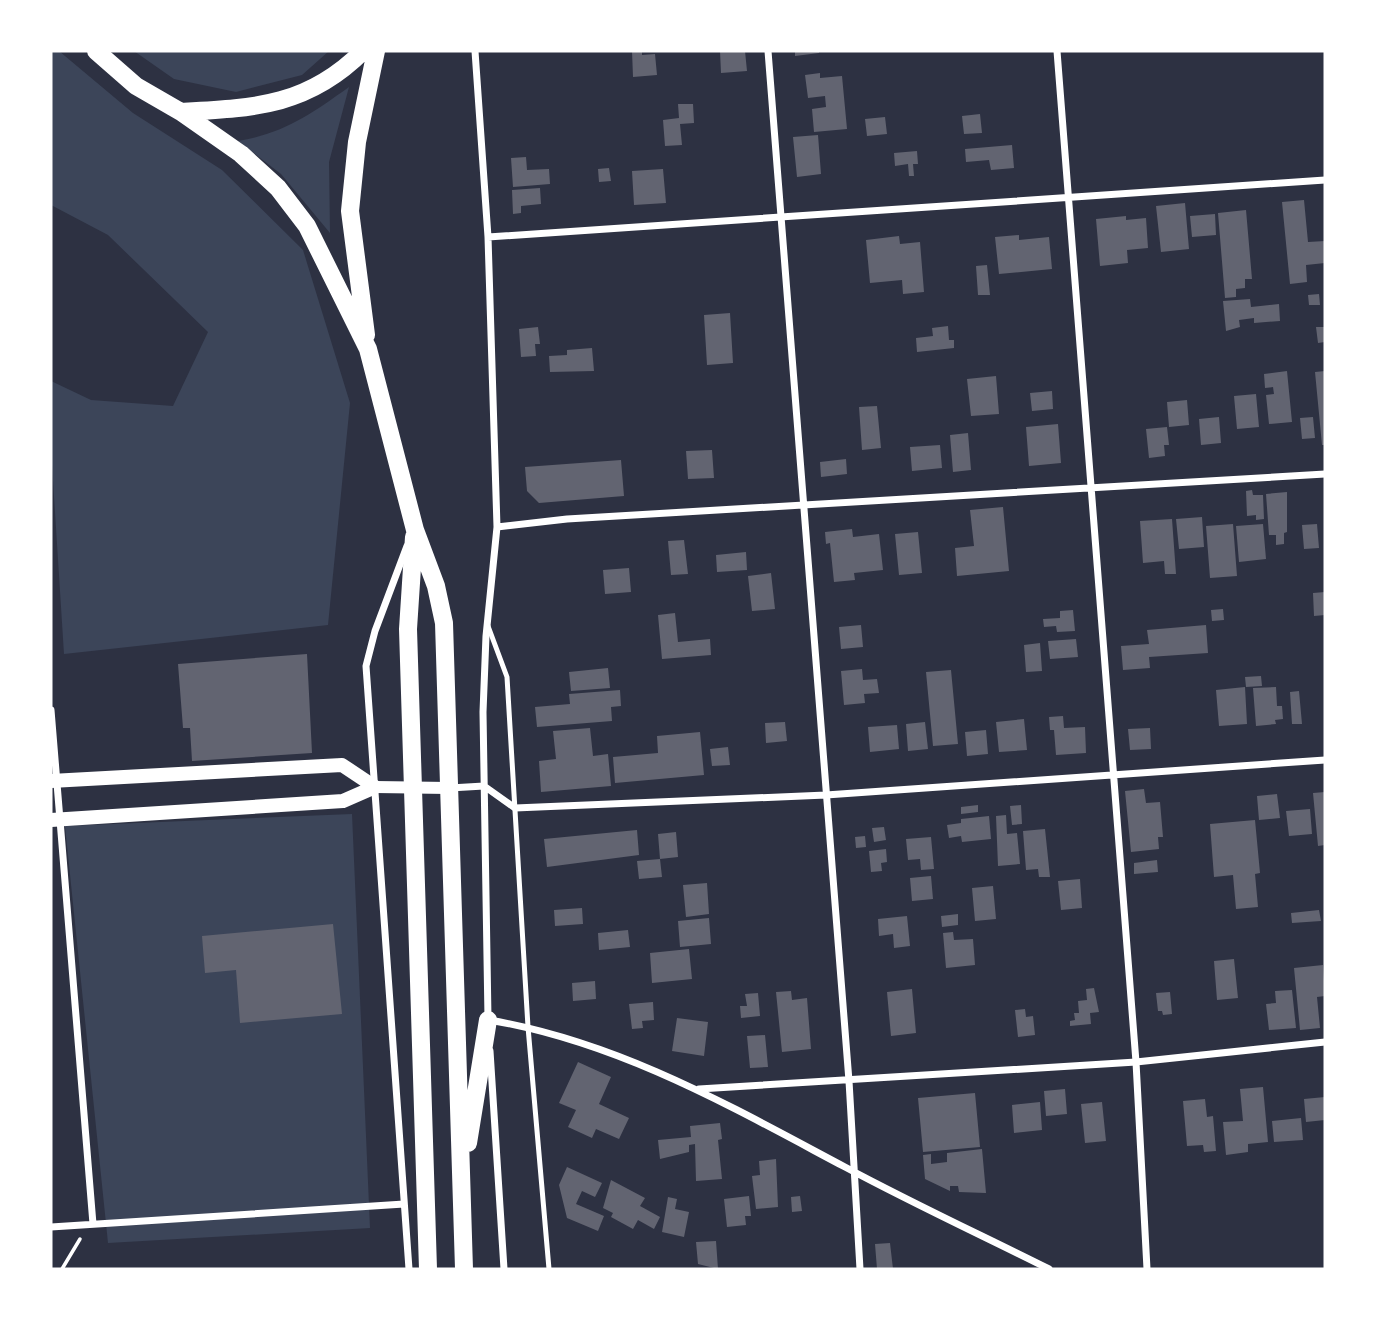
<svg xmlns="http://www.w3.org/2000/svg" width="1376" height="1320" viewBox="0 0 1376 1320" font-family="'IBM Plex Sans',sans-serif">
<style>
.green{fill:#3c4559}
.building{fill:#626471}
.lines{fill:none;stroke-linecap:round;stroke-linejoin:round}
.path{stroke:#fff;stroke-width:3.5}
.service{stroke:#fff;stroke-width:5}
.minor{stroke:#fff;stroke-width:7}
.tertiary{stroke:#fff;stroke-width:12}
.secondary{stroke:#fff;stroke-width:14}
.trunk{stroke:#fff;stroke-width:18}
</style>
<rect width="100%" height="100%" fill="#2d3142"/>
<path class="green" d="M51,51h8l74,62 89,57 81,80 47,153 -22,222 -264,29 -13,-205v-68l40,19 82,6 35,-74 -100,-97 -57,-30z
M134,51h195l-27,24 -66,17 -62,-13z
M349,87l-20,75 1,71 -49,-59 -43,-33c47,-8 73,-27 111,-54z
M352,814l18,414 -262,15 -43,-417z"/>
<path class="building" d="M632,51h10v4l13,-1 2,21 -24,2z
M720,51h25l2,20 -26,2z
M795,51h24v2l-24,3z
M820,73v5l22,-2 5,53 -33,3 -2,-23 14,-2 -1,-11 -17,2 -3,-23z
M678,104h15l1,19 -14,1 2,21 -17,1 -2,-26 16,-2z
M980,114l2,19 -18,1 -2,-18z
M885,117l2,17 -20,2 -2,-17z
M818,135l3,39 -24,3 -4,-40z
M1012,145l2,23 -23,2 -2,-10 -23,2 -1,-13z
M917,151l1,13h-5l1,12h-5l-1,-12 -13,2 -1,-13z
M526,157l1,13 22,-1 1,15 -37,3 -2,-29z
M609,168l2,13 -12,1 -1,-13z
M663,169l3,34 -32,2 -2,-34z
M540,188l1,16 -20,2v7l-8,1 -1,-24z
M1304,200l4,42 17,-1v22l-19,2 1,17 -17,2 -8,-82z
M1185,203l4,46 -28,3 -5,-46z
M1246,210l6,69h-7v9l-9,1v8l-11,1 -7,-85z
M1215,214l1,21 -24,2 -2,-21z
M1126,216v4l20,-2 2,30 -21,2 1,13 -28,3 -4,-47z
M1019,235v5l30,-3 3,32 -53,5 -4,-37z
M899,236l1,8 20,-2 4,50 -21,2 -1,-14 -32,3 -4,-43z
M987,265l3,30h-12l-2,-29z
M1319,294l1,11h-11l-1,-10z
M1250,299l1,8 28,-3 1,17 -26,2v-5l-15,2 1,7 -14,4 -3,-30z
M730,313l3,50 -26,2 -3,-50z
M948,326l1,14h5v8l-37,4 -1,-14 17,-2 -1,-8z
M538,327l2,17h-5l1,12 -15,1 -2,-28z
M1316,327h9v15l-7,1z
M592,348l2,23 -44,1 -1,-16 18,-1v-5z
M1287,371l5,51 -23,2 -3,-29 8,-1 -1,-7 -8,1 -1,-14z
M1325,371v74h-3l-7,-73z
M996,376l3,38 -28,2 -4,-37z
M1052,391l1,18 -21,2 -2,-18z
M1256,394l3,33 -22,2 -3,-33z
M1187,400l2,25 -20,2 -2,-25z
M877,406l4,42 -19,2 -3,-43z
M1219,417l2,26 -20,2 -2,-26z
M1313,417l2,21 -13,1 -2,-21z
M1058,424l3,39 -32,3 -3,-39z
M1167,427l2,18h-5l1,11 -16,2 -3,-29z
M968,433l3,37 -18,2 -3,-37z
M940,445l2,23 -30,3 -2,-24z
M712,450l2,28 -26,1 -2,-28z
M846,459l1,15 -26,3 -1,-15z
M621,460l3,36 -85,7 -12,-12 -2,-24z
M1252,490l1,5h10l1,24 -8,1v-5l-9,1 -1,-25z
M1287,492v40l-3,1v11l-8,1v-10h-7l-3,-41z
M1003,507l6,64 -52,5 -2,-28 19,-2 -4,-36z
M1202,517l2,30 -25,2 -3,-30z
M1172,519l4,55h-11l-1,-13 -21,2 -3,-42z
M1233,524l4,52 -27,2 -4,-52z
M1263,524l3,35 -27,3 -3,-36z
M1317,524l2,24 -15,1 -2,-24z
M852,529l1,8 26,-3 4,36 -29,3 1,7 -21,2 -4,-39 -4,1 -1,-12z
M918,532l4,41 -23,2 -4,-41z
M684,540l4,34 -17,1 -3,-34z
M746,552l1,18 -30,2 -1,-17z
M629,568l2,24 -26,2 -2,-24z
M771,573l4,36 -23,2 -4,-35z
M1325,592v23l-11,1 -1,-23z
M1223,609l1,11 -12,1 -1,-11z
M1073,610l2,21 -18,1 -1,-6 -12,1 -1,-8 17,-1v-7z
M675,613l3,29 32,-3 1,16 -49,4 -4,-44z
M861,625l2,22 -22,2 -2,-22z
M1206,625l2,28 -59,4 1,11 -27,2 -2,-24 28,-2 -2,-14z
M1076,639l2,18 -28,2 -2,-18z
M1040,643l2,28 -16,1 -2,-27z
M307,654l5,99 -120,8 -2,-33h-7l-5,-64z
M608,668l2,20 -39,3 -2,-19z
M862,669l1,11 14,-1 2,14 -15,1 1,9 -21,2 -3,-34z
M951,670l7,74 -25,2 -7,-74z
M1261,676l1,10 -16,1 -1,-10z
M1245,687l2,37 -28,2 -3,-36z
M1276,687l1,19h5l1,13 -8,1 1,4 -20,2 -3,-38z
M620,690l1,16 -10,1 1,14 -75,6 -2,-20 35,-3 -1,-10z
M1299,691l3,33h-10l-2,-32z
M1063,716l1,12 21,-1 1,26 -30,2 -2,-25h-4l-1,-13z
M1024,719l3,31 -28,2 -3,-30z
M785,722l2,19 -21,2 -1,-20z
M925,722l3,27 -20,2 -2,-27z
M897,725l2,24 -29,3 -2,-25z
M590,728l3,28 15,-2 3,32 -70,6 -2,-31 17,-2 -3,-28z
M1150,728l1,21 -21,1 -2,-21z
M986,730l2,24 -21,2 -2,-24z
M700,732l4,43 -89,8 -2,-26 45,-4 -1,-17z
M728,747l2,18 -18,1 -2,-17z
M1144,789l2,14 14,-1 3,35h-5l1,12 -28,3 -6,-61z
M1325,792v53l-7,1 -5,-53z
M1277,794l3,24 -21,2 -2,-24z
M978,805v7l-17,2v-7z
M1021,805l1,19 -10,1 -2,-19z
M1310,809l2,25 -23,2 -3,-25z
M1006,815l1,19 10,-1 3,31 -22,2 -2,-50z
M989,816l2,23 -29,3 -1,-6 -12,2 -2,-13 14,-2v-4z
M1255,820l5,53 -5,1 3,33 -22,2 -3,-34 -19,2 -4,-53z
M884,827l2,13 -12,2 -2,-14z
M1045,829l5,48h-11l-1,-8 -12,1 -3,-39z
M637,830l2,25 -92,12 -3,-28z
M676,832l2,25 -18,2 -2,-25z
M865,836l1,11 -10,1 -1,-11z
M931,837l3,32 -13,1 -1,-11 -12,1 -2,-21z
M886,849l1,13 -6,1 1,8 -11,1 -2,-21z
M660,859l2,18 -23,2 -2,-18z
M1157,860l1,12 -24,2v-11z
M931,876l2,23 -21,2 -2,-23z
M1080,879l2,29 -21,2 -3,-29z
M707,883l2,31 -23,3 -3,-32z
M993,886l3,33 -21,2 -3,-33z
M582,908l1,16 -28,2 -1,-16z
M1319,910l2,11 -29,2 -1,-10z
M958,914v11l-16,2 -1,-11z
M907,916l3,30 -16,2 -1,-14 -14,2 -1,-17z
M709,918l2,26 -31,3 -2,-26z
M333,924l9,90 -102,9 -4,-53 -31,3 -3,-37z
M628,930l2,17 -31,3 -1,-17z
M953,932l1,8 19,-1 2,26 -29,3 -3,-35z
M689,949l3,30 -40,4 -2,-30z
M1234,959l4,39 -21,2 -3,-39z
M1323,965l2,31 -8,1 3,31 -20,2 -6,-62z
M595,981l1,18 -23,2 -1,-18z
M1094,988l5,24 -9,1 1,11 -21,2v-5l5,-1 -1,-7h5l-1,-12 9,-1 -1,-11z
M912,989l4,44 -25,3 -4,-44z
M1292,990l4,38 -27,2 -3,-26 10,-1 -1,-12z
M791,991l1,9 15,-2 4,51 -29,3 -6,-60z
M1170,992l2,22 -9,1 -1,-4h-4l-2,-18z
M758,993l2,23 -19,2 -1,-12h7l-2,-12z
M653,1002l1,18 -12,1 1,7 -11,1 -3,-25z
M1025,1009l1,8 7,-1 2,19 -17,2 -3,-27z
M677,1018l31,4 -4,34 -32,-5z
M765,1035l3,32 -18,1 -3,-32z
M578,1062l33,15 -12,27 30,14 -10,21 -23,-10 -4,9 -24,-11 8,-17 -17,-7z
M1263,1087l5,55 -20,2v8l-22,3 -3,-33 20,-1 -3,-32z
M1065,1089l2,25 -21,2 -2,-25z
M975,1093l5,54 -57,5 -5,-54z
M1325,1097v23l-19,2 -2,-23z
M1205,1099l2,18 6,-1 3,35 -12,1 -1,-7 -16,1 -4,-45z
M1040,1102l2,28 -28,3 -2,-28z
M1102,1102l4,39 -21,2 -4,-39z
M1301,1118l2,22 -29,2 -2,-21z
M720,1123l2,16 -4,1 4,39 -26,2 -1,-37 -6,1v7l-29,7 -2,-19 33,-3 -1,-11z
M982,1149l4,44 -27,-1 -1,-6h-8v5l-25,-12 -2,-24 8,-1v10l16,-2v-9z
M776,1159l2,48 -22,2 -4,-33 8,-1 -1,-14z
M567,1167l35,16 -7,14 -13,-6 -6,13 28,12 -6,15 -31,-13 -8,-33z
M611,1180l34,18 -5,8 20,11 -6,12 -16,-9 -5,9 -22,-12 2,-4 -10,-5z
M749,1196l2,20h-6l1,9 -19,2 -3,-28z
M800,1196l2,15 -10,1 -1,-15z
M668,1197l9,2 -2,10 14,3 -5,25 -22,-5z
M716,1241l2,28 -20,-5 -2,-22z
M890,1243l3,26h-16l-2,-25z"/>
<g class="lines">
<path class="path" d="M62,1269l18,-30"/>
<path class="service" d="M488,626l19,51 21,350 21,242"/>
<path class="minor" d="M475,51l13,186 9,290 -11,109 -3,76 5,306
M768,51l81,1030 11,188
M1057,51l79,1011 11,207
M488,237l837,-57
M497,527l70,-8 758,-45
M407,546l-32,85 -9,35 43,603
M51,710l42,514
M484,786l31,22 311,-13 499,-35
M450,788l34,-2
M489,1020c130,22 241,86 356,147 67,36 136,68 204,102
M490,1051l14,218
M699,1089l437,-27 189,-20
M51,1227l353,-23"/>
<path class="tertiary" d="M375,787l74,1"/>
<path class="secondary" d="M51,781l291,-16 33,22
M51,820l292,-19 32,-14"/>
<path class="trunk" d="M96,51l40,35 45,26 60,42 37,34 29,38 61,123 47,181 21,56 8,37 20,646
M181,112c74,-4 127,-6 182,-61
M366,335l-16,-124 7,-69 19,-91
M414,537l-6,92 20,640
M468,1143l20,-123"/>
</g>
<rect width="1376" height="1320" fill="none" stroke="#ffffff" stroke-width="105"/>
</svg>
